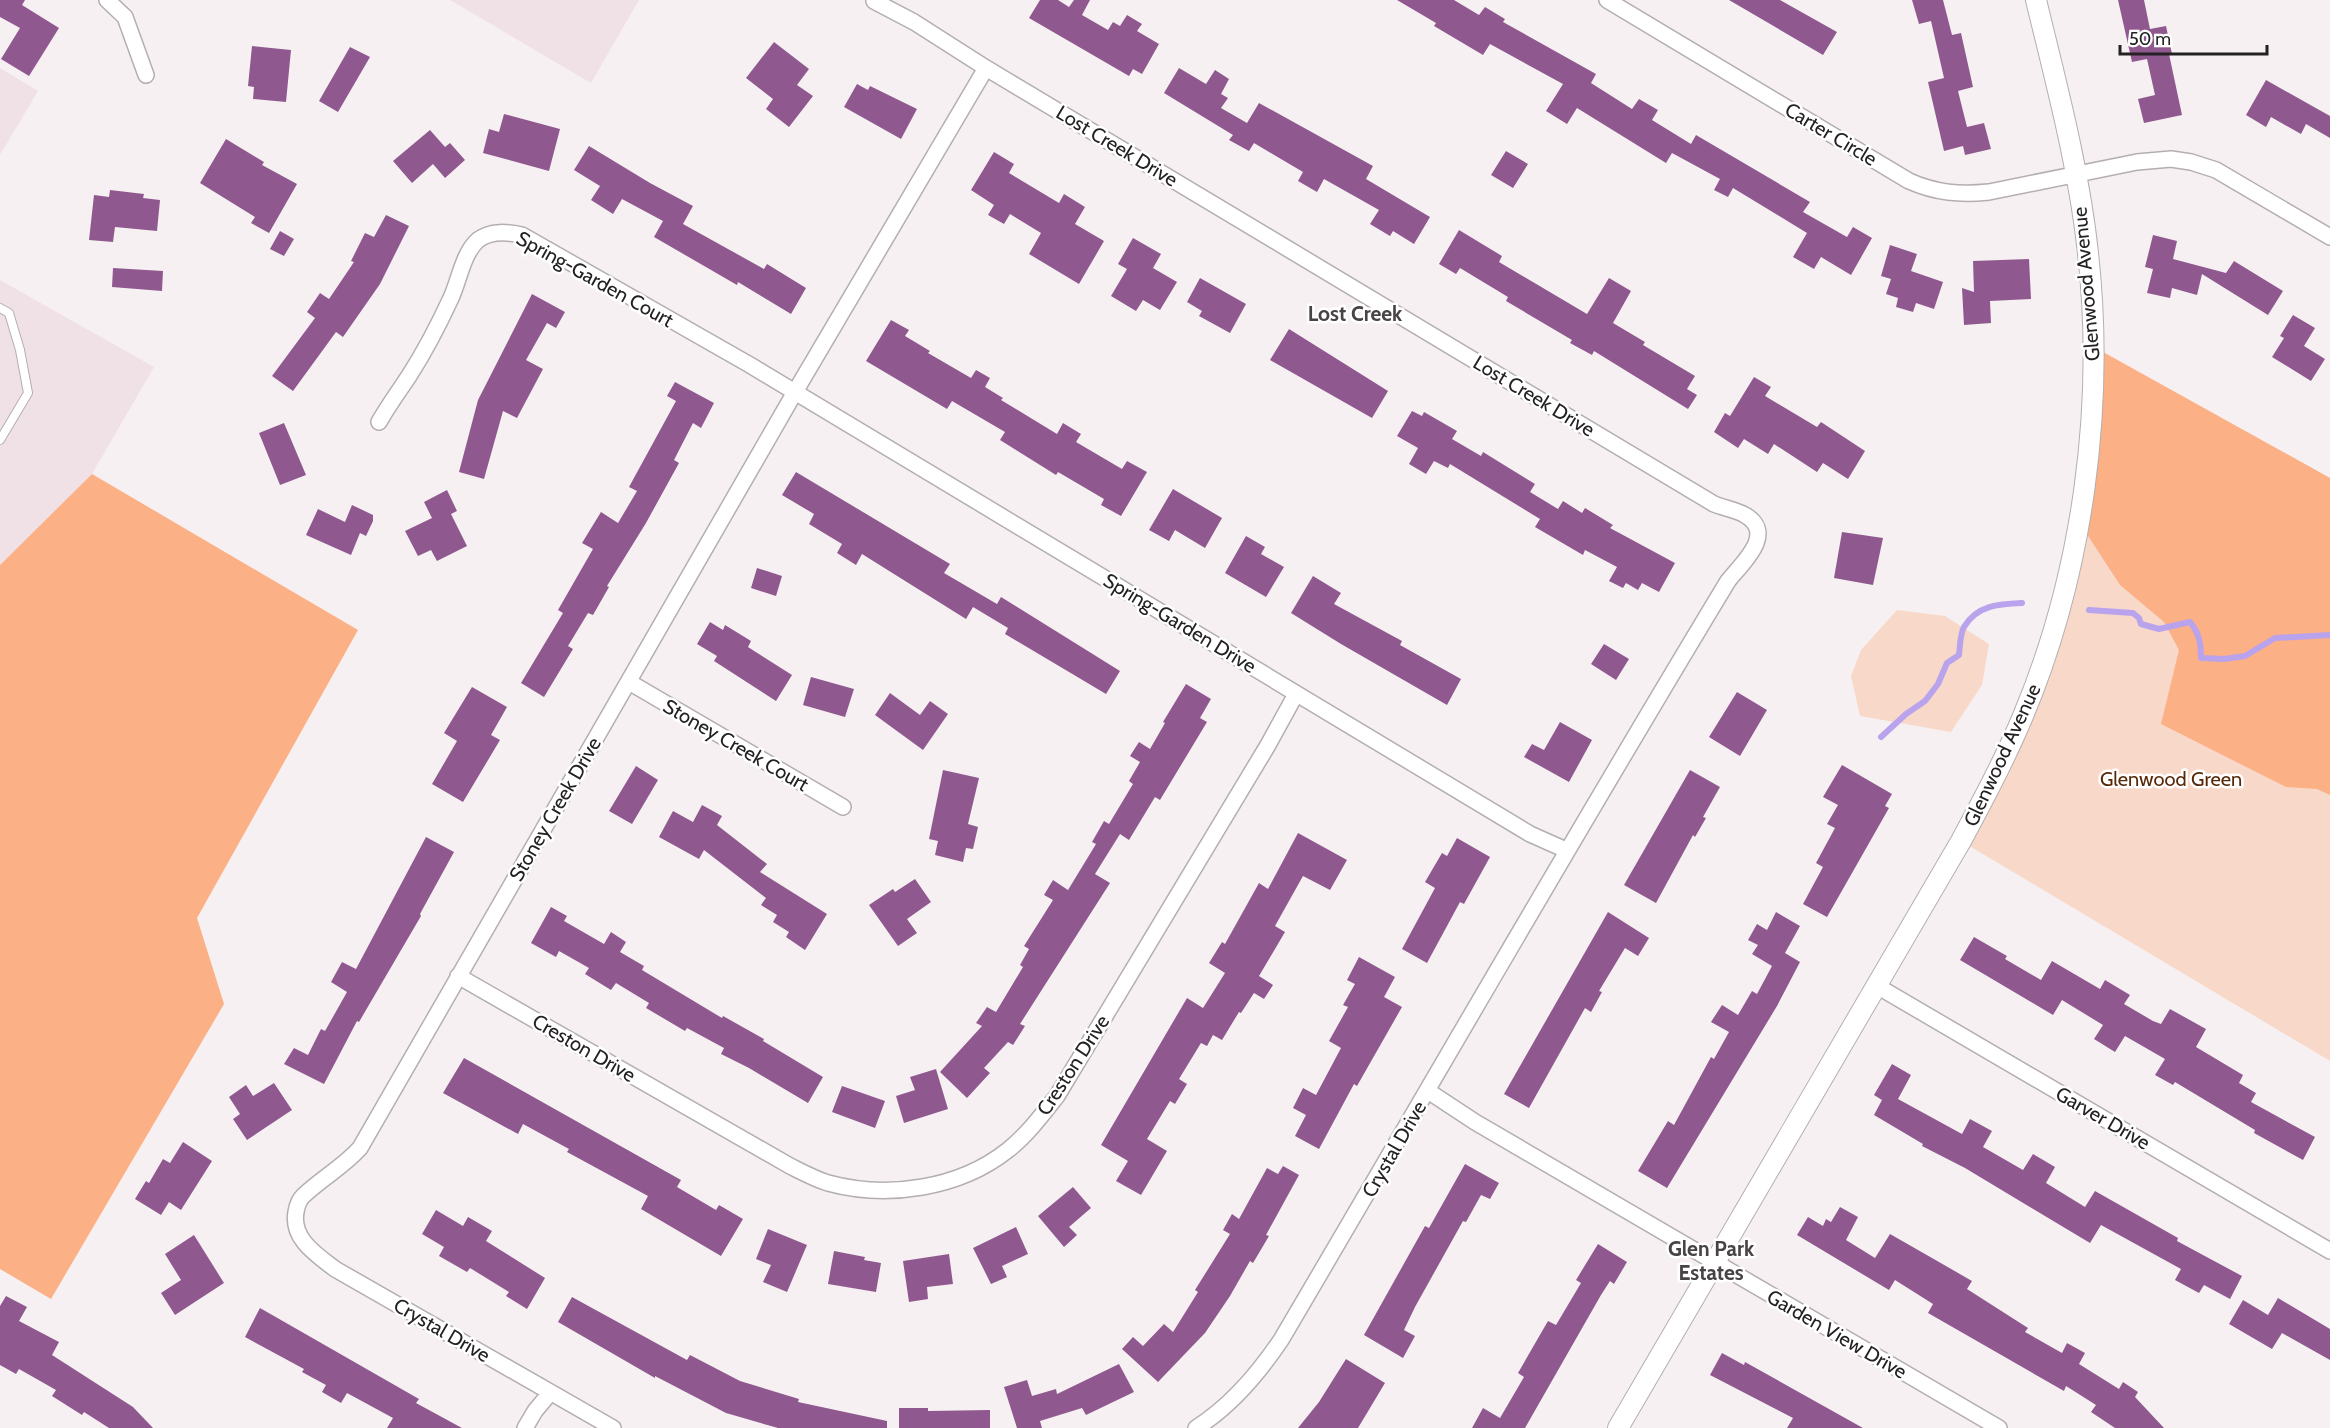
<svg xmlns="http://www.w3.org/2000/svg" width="2330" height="1428" viewBox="0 0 2330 1428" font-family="Cabin,sans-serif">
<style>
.built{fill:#f0e1e6}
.green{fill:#f8d9c9}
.forest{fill:#fbb086}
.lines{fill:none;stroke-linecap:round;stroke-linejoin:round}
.stream{stroke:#b9a3ec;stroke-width:6}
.building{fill:#8f5990}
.service-casing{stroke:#b5aeb1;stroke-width:10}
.minor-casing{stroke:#b5aeb1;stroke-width:18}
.tertiary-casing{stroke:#b5aeb1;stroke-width:22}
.service{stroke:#fff;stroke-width:8}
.minor{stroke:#fff;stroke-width:15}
.tertiary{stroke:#fff;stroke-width:20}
.labels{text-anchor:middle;stroke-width:5;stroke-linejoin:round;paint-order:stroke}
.street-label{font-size:20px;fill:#232122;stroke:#fff}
.park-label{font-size:20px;fill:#582909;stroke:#fff}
.neighbourhood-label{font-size:21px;font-weight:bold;fill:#484345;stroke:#fff}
</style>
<rect width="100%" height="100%" fill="#f7f0f2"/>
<path class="built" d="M450,0h189l-48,83z
M0,68l38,23 -38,64z
M0,280l154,87 -62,107 -92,91z"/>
<path class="green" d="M2094,347l236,131v583l-369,-220 43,-81 61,-174z
M1897,610l48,6 44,28 -7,41 -31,47 -91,-16 -9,-40 10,-26z"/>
<path class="forest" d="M2094,347l236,131v317l-13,-6 -31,-2 -125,-63 18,-74 -15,-28 -44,-37 -41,-63z
M92,474l266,156 -161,288 27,86 -173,295 -51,-30v-704z"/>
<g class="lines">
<path class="stream" d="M2089,610l44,3 6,5 2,6 18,5 31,-7c9,11 11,21 11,36l23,1 21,-3 30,-18 55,-3
M1881,737l25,-23 19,-13 13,-17 9,-21 12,-8c1,-9 1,-21 5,-28 13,-22 35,-23 58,-24"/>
</g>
<path class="building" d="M0,0h25l-3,5 37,23 -30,48 -28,-17 19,-31 -20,-11z
M1040,0h18l11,7 5,-7h16l-8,15 26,15 5,-8 7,4 7,-11 15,9 -5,7 22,13 -17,30 -9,-5 -4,7 -100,-58z
M1397,0h57l25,15 6,-8 20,12 -2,3 93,52 -5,9 41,26 7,-10 19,11 -6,10 39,24 5,-9 114,67 -7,10 44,25 6,-10 19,11 -21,37 -30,-18 -7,12 -21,-12 14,-24 -74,-45 -5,9 -14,-7 6,-11 -48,-26 -6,10 -89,-55 -10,16 -21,-13 17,-27 -73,-40 -7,11 -49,-29 2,-3z
M1729,0h51l57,32 -14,23z
M1912,0h31l9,35 9,-2 12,54 -15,4 9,36 17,-4 7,26 -26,6 -2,-9 -19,5 -16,-69 16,-4 -13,-57 -12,3z
M2118,0h26l6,29 16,-3 6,28h-3l13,61 -38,8 -6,-24 17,-4 -8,-36 -15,3z
M774,42l35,27 -12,16 16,11 -24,31 -23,-18 7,-10 -27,-21z
M252,46l39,4 -5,52 -33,-3 1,-12 -6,-1z
M350,47l20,10 -32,55 -19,-11z
M1179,68l27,16 9,-14 14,9 -8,15 7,4 -7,10 26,15 12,-20 114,63 -7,13 64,38 -16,27 -21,-13 -3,5 -20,-12 9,-14 -55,-31 -7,13 -19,-11 5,-9 -49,-29 -5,8 -20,-11 4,-5 -69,-42z
M2266,80l64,36v22l-24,-14 -5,10 -30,-17 -5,10 -20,-12z
M857,84l11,6 2,-4 47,23 -16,30 -57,-32z
M504,114l56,15 -11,42 -66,-18 6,-24 10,3z
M430,130l15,17 5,-4 15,17 -20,18 -12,-14 -21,19 -19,-22z
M226,139l38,23 -2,3 35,19 -28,49 -18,-10 4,-6 -55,-34z
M589,146l61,37 43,23 -10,18 81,45 3,-5 39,24 -15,26 -53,-32 -1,3 -83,-48 9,-16 -41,-22 -9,15 -22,-14 9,-14 -26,-16z
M1506,151l22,13 -15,24 -22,-13z
M994,152l20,12 -5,9 50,30 5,-9 21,13 -10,17 29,17 -25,43 -50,-30 12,-21 -31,-19 -6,10 -16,-9 6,-10 -23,-15z
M110,190l34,4 -1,4 17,2 -3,31 -42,-4 -2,15 -24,-2 5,-45 15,2z
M386,215l23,11 -29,58 -37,53 -7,-5 -43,59 -21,-15 43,-58 -8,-6 13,-19 9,6 25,-37 -3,-1 14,-28 9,4z
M1459,230l43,26 -3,6 88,52 22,-36 22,13 -18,32 32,19 -2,3 52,31 -8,13 10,6 -9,14 -94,-58 -2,4 -22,-12 2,-3 -66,-39 2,-4 -48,-29 -4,6 -17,-10z
M280,231l14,8 -10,17 -14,-7z
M2153,235l24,6 -4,18 53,14 8,-12 49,30 -15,24 -66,-41 -5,21 -25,-7 -2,10 -23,-5 6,-24 -8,-2z
M1133,238l28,16 -8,14 24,14 -17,28 -17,-10 -7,11 -25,-15 16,-27 -9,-5z
M1890,245l27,9 -6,17 32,11 -9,27 -18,-6 -3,9 -17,-5 2,-9 -12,-4 5,-15 -10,-3z
M2029,259l2,40 -41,2 1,22 -27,2 -2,-37 12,4 -1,-31z
M113,268l50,3 -1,20 -50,-4z
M1200,278l46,26 -16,29 -31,-17 3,-5 -15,-9z
M532,294l33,18 -9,16 -9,-5 -21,37 17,9 -26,49 -14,-7 -19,68 -25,-7 19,-72z
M2293,315l22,13 -11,18 21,13 -14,22 -39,-24 12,-19 -4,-2z
M891,320l18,10 -4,6 25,15 -2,2 43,25 5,-8 14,8 -5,9 18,11 -2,2 56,34 6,-11 18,11 -5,8 46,27 5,-8 20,11 -26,44 -20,-11 3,-6 -46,-27 -2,3 -56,-35 5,-8 -53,-31 -5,8 -81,-48z
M1289,329l99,62 -16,27 -102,-58z
M1754,377l17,10 -6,9 52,31 4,-5 44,29 -17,28 -25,-16 -6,9 -43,-28 -6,10 -24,-15 -6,9 -24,-16 11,-19 5,3z
M675,382l39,21 -13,25 -8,-5 -19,37 5,3 -33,60 -39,63 2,1 -16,28 -5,-2 -20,33 5,3 -29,48 -23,-14 42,-70 -5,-3 35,-61 -11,-6 19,-31 17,11 19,-32 -8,-4 47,-86 -9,-5z
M1412,411l10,5 2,-4 33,19 -5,8 29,17 2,-4 52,32 -5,8 28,17 5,-8 19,12 3,-5 28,17 -3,3 65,35 -16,29 -17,-9 -4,7 -12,-7 -3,5 -14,-7 8,-14 -32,-17 -2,5 -48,-28 5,-8 -90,-55 -2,4 -14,-7 -8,13 -17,-10 9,-16 -21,-12z
M284,423l22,52 -26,10 -21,-52z
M796,472l154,92 -6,9 53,31 4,-7 119,74 -14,23 -101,-60 3,-6 -35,-21 -7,12 -104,-65 -6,11 -19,-12 5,-9 -33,-20 5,-10 -32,-19z
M1173,489l49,29 -17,30 -30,-18 -6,11 -20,-11z
M447,490l10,21 -6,3 16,32 -30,15 -6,-11 -13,6 -13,-25 27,-13 -8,-16z
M352,505l21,10v6l-7,15 -6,-3 -9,22 -45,-20 12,-26 27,13z
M1842,532l41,6 -10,47 -39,-7z
M1246,536l19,11 -4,7 23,13 -18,30 -41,-24z
M757,568l25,8 -6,20 -25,-8z
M1313,576l28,17 -7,11 68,37 -2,4 61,34 -14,26 -106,-61 -50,-31z
M710,622l13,8 2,-5 26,16 -3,6 44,28 -16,26 -62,-40 3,-5 -20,-12z
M1604,644l25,15 -13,21 -25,-16z
M811,677l43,12 -9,28 -42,-12z
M1186,684l25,15 -11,19 7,4 -47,78 -5,-3 -26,43 -9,-6 -25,40 15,9 -90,141 5,2 -12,19 -5,-3 -24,26 6,5 -23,25 -27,-26 42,-46 -6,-3 11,-16 9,5 27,-45 -3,-2 9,-16 -5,-3 29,-46 -9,-5 9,-15 15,10 28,-46 -4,-2 12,-21 5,3 24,-40 -4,-3 11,-19 -10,-6 9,-14 11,7 15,-26 -2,-1z
M472,687l35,20 -16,28 9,5 -37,62 -31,-18 25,-43 -13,-8z
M1737,692l30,18 -27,46 -31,-19z
M890,693l30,22 10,-14 18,13 -25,36 -48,-35z
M1560,722l32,18 -23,42 -45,-25 8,-13 12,6z
M1842,765l50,29 -7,12 4,2 -62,109 -24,-13 20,-37 -7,-4 19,-35 -8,-4 11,-19 -15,-8z
M636,766l22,14 -26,44 -23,-13z
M943,770l36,8 -11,46 10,3 -5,22 -7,-1 -3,14 -28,-7 3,-14 -9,-2z
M1690,770l30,17 -17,30 3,1 -11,19 -2,-2 -37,68 -32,-18z
M702,805l20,11 -5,9 50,39 -7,8 67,42 -22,36 -19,-13 3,-5 -16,-10 4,-7 -16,-10 5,-7 -62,-48 -5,9 -40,-22 14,-26 20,11z
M1298,833l49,27 -17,30 -27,-14 -28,50 10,6 -26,44 14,9 -9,14 -10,-6 -13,20 -2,-1 -17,28 -9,-5 -6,11 -6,-3 -22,36 8,5 -12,20 -5,-3 -23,38 20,12 -26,44 -25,-14 12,-20 -27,-16 86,-147 16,10 22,-35 -16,-10 13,-21 3,2 34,-61 9,6z
M426,837l28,15 -34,62 1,2 -62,106 -2,-1 -33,63 -40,-20 10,-16 14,7 13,-26 4,2 22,-39 -16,-10 11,-20 14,7z
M1457,838l33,19 -26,47 -4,-2 -33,61 -25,-14 33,-61 -10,-6 17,-29 5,3z
M915,879l16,23 -24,17 10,14 -19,13 -29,-41 24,-16 2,3z
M551,907l16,9 -3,5 40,23 7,-12 15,10 -6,10 24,14 -2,4 80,48 1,-2 41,23 -1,2 60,36 -15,26 -59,-35 -28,-14 3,-6 -37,-20 -2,3 -39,-23 3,-5 -33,-20 -5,7 -26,-16 4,-6 -30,-17 -3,6 -25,-14z
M1608,912l41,26 -11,18 -13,-8 -26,43 3,1 -11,20 -6,-4 -56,100 -25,-14z
M1776,912l24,14 -15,27 15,9 -23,44 -110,182 -29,-17 30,-50 6,4 37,-68 3,2 15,-27 -18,-10 11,-17 16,10 14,-24 5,3 15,-28 -20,-12 6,-9 -10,-5 9,-16 10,6z
M1974,937l33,19 -2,3 36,21 11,-19 48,28 5,-9 25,15 -6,9 29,17 8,3 9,-15 36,20 -10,18 47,28 -4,8 17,10 -5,9 64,35 -12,23 -49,-27 1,-3 -80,-48 -2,3 -18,-10 10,-16 -40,-23 -10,16 -21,-13 9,-14 -41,-25 -9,15 -93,-55z
M1359,957l36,20 -11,20 18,10 -45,79 -3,-2 -35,65 -24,-13 11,-21 -13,-7 10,-20 13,7 25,-47 -12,-7 19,-34 -5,-2 12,-21 -8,-4z
M464,1058l217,122 -4,7 39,23 3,-5 24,14 -22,37 -80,-47 7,-13 -81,-44 2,-3 -46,-25 -5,10 -75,-41z
M1892,1064l19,11 -13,24 64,35 8,-15 22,12 -9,16 40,23 10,-16 22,13 -9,16 39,24 10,-16 83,47 -1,3 65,35 -12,23 -26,-14 -5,8 -24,-13 6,-11 -80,-44 -11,18 -125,-75 -43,-22 1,-2 -49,-29 8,-15 -8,-5z
M936,1069l12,40 -44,14 -8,-27 19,-6 -5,-13z
M274,1083l18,27 -45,30 -14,-21 7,-5 -11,-17 17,-12 7,11z
M842,1086l43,15 -10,27 -43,-16z
M183,1142l29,19 -31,49 -12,-8 -8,13 -26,-16 11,-18 3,2 14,-24 7,4z
M1465,1164l34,19 -9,16 -9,-4 -15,27 -3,-1 -48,86 -11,23 11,6 -12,22 -39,-23 61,-109 4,2z
M1283,1166l16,9 -33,60 3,1 -16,27 -3,-2 -20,35 -25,37 -47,49 -36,-33 11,-12 10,9 21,-22 9,8 25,-40 -3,-2 35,-56 -7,-4 9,-16 7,5 28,-51 11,6z
M1073,1187l18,21 -22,19 8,8 -13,12 -26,-31z
M1840,1207l18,10 -12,23 29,18 15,-24 49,28 33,19 -5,8 61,39 -3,4 37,21 5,-10 18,10 -6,11 40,25 4,-7 15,10 -3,5 29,31h-49l-24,-16 5,-7 -30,-19 -2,5 -136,-78 5,-9 -38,-24 -6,10 -92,-55 11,-18 15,9 3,-7 5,3z
M436,1210l27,16 5,-9 24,14 -6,10 59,37 -18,31 -21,-13 3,-4 -39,-24 -3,4 -28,-16 5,-9 -22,-13z
M1016,1227l12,27 -26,12 5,11 -16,7 -18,-36z
M768,1229l39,16 -20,47 -24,-10 8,-17 -15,-6z
M194,1235l30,48 -49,32 -14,-22 20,-13 -16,-26z
M1598,1244l29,18 -13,22 -4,-3 -9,14 -76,133h-53l11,-20 17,10 24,-41 -6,-4 30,-52 8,4 25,-42 -5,-3z
M834,1251l31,6 -1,3 17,3 -5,29 -48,-8z
M949,1254l4,30 -26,3 1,12 -19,3 -6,-41z
M6,1296l21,11 -8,14 40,21 -7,13 81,52 20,21h-44l-25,-16 -2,3 -30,-19 4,-6 -37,-21 -3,5 -16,-9v-59z
M572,1297l115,63 3,-5 50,26 59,18 -1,3 89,19v7h-109l-52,-15 -71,-37v2l-97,-56z
M2278,1298l52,31v31l-48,-27 -10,16 -43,-25 14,-24 25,15z
M260,1308l159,91 -3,4 46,25h-75l6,-10 -46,-25 -6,10 -19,-11 4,-7 -24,-13 2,-3 -59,-32z
M1722,1353l22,12 1,-3 118,66h-76l6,-10 -83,-43z
M1346,1359l39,24 -27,45h-60l21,-26z
M1119,1364l15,28 -48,23 -4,-7 -42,13 2,7h-25l-13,-41 23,-7 5,16 24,-7 1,5z
M899,1408h29v3l62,-1v18h-91z"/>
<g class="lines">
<defs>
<path id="service" d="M0,308l9,5 11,37 8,43 -28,47"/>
<path id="minor" d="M107,0l18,17 21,58
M1607,0l302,181c27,12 51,14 80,11l148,-30 34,-3 20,3 25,8 114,67
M874,1l40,21 72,46 728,436c10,4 22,6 31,11 32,19 -4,49 -17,66 -152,251 -298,506 -447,759 -23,34 -50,66 -85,88
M379,422c9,-16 20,-31 30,-46 16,-25 30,-52 42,-78 8,-17 12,-45 27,-58 13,-10 30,-8 44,-5l228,130 780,469 36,16
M629,682l214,125
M458,976l332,190c12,6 25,13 38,17 59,16 131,6 180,-33 19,-15 34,-35 49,-54l211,-351 28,-51
M1877,986l453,265
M1428,1091l47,31 524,306
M525,1428l10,-17 15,-18
M613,1428l-278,-159c-18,-14 -44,-30 -39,-57 1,-6 3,-12 7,-16 19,-18 40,-29 57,-48l435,-756 191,-324"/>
<path id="tertiary" d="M1618,1428l343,-587c22,-41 44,-82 62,-125 60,-143 82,-309 65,-463 -9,-85 -32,-170 -52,-253"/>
</defs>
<use href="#service" class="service-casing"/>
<use href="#minor" class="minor-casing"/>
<use href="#tertiary" class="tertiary-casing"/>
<use href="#service" class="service"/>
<use href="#minor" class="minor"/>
<use href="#tertiary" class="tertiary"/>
</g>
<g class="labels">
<g class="street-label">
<text transform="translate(1831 134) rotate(31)" y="7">Carter Circle</text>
<text transform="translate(1117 146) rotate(31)" y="7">Lost Creek Drive</text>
<text transform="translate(595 279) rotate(29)" y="7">Spring-Garden Court</text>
<text transform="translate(2086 284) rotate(-95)" y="7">Glenwood Avenue</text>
<text transform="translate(1534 396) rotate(31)" y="7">Lost Creek Drive</text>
<text transform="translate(1180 623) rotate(31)" y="7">Spring-Garden Drive</text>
<text transform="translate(736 745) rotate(30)" y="7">Stoney Creek Court</text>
<text transform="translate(2002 755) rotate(-65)" y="7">Glenwood Avenue</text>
<text transform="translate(555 809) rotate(-60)" y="7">Stoney Creek Drive</text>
<text transform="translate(584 1048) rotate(30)" y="7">Creston Drive</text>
<text transform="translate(1073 1065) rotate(-57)" y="7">Creston Drive</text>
<text transform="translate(2103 1118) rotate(30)" y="7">Garver Drive</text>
<text transform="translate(1394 1149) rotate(-60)" y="7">Crystal Drive</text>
<text transform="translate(442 1330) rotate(30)" y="7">Crystal Drive</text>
<text transform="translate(1837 1334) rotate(30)" y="7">Garden View Drive</text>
</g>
<g class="park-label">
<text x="2171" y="786">Glenwood Green</text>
</g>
<g class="neighbourhood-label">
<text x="1355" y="321">Lost Creek</text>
<text x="1711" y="1256">Glen Park<tspan x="1711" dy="24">Estates</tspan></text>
</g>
</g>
<path d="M2120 45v9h147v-9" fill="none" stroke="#232122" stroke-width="3"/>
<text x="2129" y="45" font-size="18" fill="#232122" stroke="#ffffff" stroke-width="4.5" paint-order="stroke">50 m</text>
</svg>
